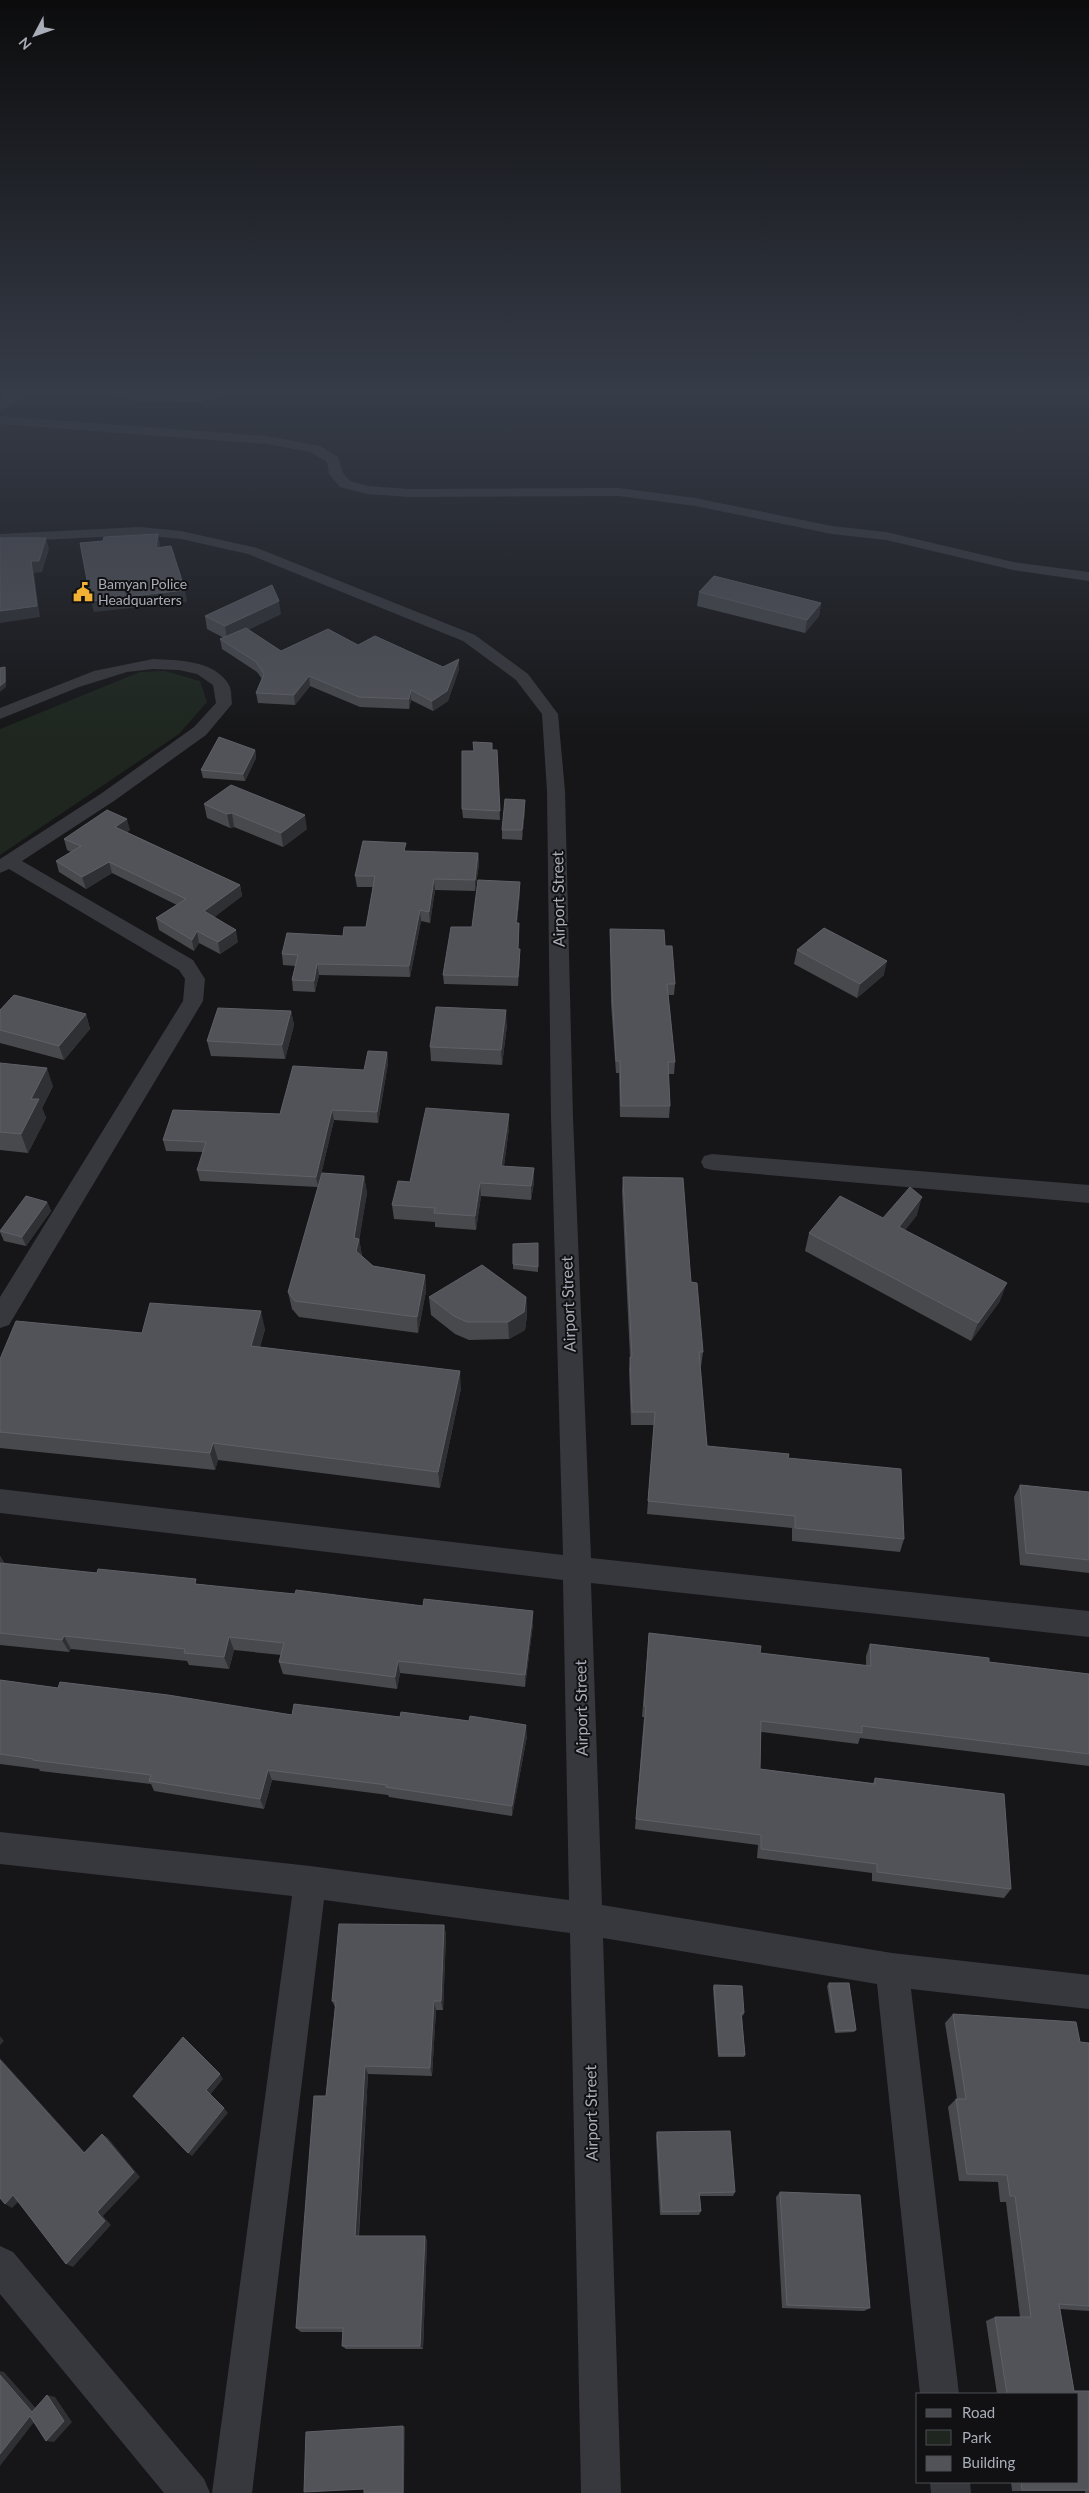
<svg xmlns="http://www.w3.org/2000/svg" width="1089" height="2493" viewBox="0 0 1089 2493" font-family="Lato,sans-serif">
<style>
.green{fill:#1e261f}
.lines{fill:none;stroke-linecap:round;stroke-linejoin:round}
.street{fill:#37383d;fill-rule:evenodd}
.secondary{fill:#45474d;fill-rule:evenodd}
.wall{fill:#47494d}
.shaded-wall{fill:#2f3033}
.building{fill:#525359;stroke:#5f6168}
.labels{text-anchor:middle;stroke-width:4;stroke-linejoin:round;paint-order:stroke}
.far-poi-label{font-size:14px;fill:#a8adb8;stroke:#111113;text-anchor:start}
.street-label{font-size:16px;fill:#a8adb8;stroke:#111113}
</style>
<rect width="100%" height="100%" fill="#161618"/>
<path class="green" d="M165,671l35,10 7,21 -28,32 -179,121v-126l140,-57z"/>
<g class="lines">
<path class="street" d="M0,416l267,20 53,10 18,11 5,16 7,8 18,5 41,3 210,-1 76,10 137,28 54,6 127,30 76,10v9l-76,-11 -127,-30 -54,-6 -137,-28 -76,-10 -210,1 -42,-3 -27,-7 -11,-13 -2,-12 -16,-10 -44,-8 -267,-20z
M140,527l41,4 76,17 218,87 53,39 30,40 7,77 8,326 18,441 498,53v26l-498,-54 11,322 290,48 197,22v34l-178,-20 48,405h-39l-43,-410 -274,-46 18,555h-40l-11,-560 -246,-33 -72,593h-40l80,-597 -292,-32v-32l310,34 259,34 -6,-320 -563,-67v-24l563,66 -12,-438 -4,-326 -5,-77 -26,-34 -53,-39 -215,-87 -67,-15 -41,-4 -140,7v-8z
M153,659c24,1 62,1 76,26 3,6 2,12 3,19l-26,31 -92,66 -92,60 171,99 12,19 -2,22 -194,324 -9,3v-31l183,-296 2,-22 -6,-9 -170,-101 -9,4v-14l102,-66 92,-66 22,-24 -3,-18 -16,-11 -18,-4 -26,-1 -26,3 -48,15 -79,32v-11l94,-37z
M712,1154l377,31v18l-377,-33 -8,-2 -3,-6 3,-6z
M0,2246l13,6 191,227 6,14h-46l-164,-199z
M930,2482h40l1,11h-40z"/>
<path class="secondary" d="M16,391h18l-34,19v-10z"/>
</g>
<path class="wall" d="M99,391h125l-6,8 -11,-1 -4,5 -67,-2z
M699,592l122,11 -2,13 -14,17 -108,-27z
M281,614l-33,16 33,21 77,-6 85,22 16,-8v10l-11,32 -15,10 -22,-11 -2,9 -49,-2 -50,-21 -15,19 -37,-2 -2,-10 6,-14 -5,-7 -35,-23 -2,-10 4,-1 -17,-9 -2,-13z
M255,750l1,8 -11,23 -42,-3 -2,-8z
M492,750h5l3,70 -37,-2 -1,-9z
M525,800v10l-3,30 -20,-1v-9z
M204,804l103,25 -24,18 -49,-20 -4,1 -23,-10z
M130,830l-3,2 113,53 2,11 -28,21 24,25 -18,12 -21,-11 -5,8 -35,-21 -3,-12 21,-13 -65,-32 -26,16 -27,-17 -3,-11 15,-9 -4,-2 -3,-11z
M407,851l71,2 1,11 -4,27 -40,-1 -5,33 -9,-2 -11,56 -91,-2 -4,17 -22,-1 -1,-11 3,-14 -12,-1 -1,-11 61,-18 23,-9 7,-40h-16l-2,-11z
M520,891l-3,32h2l-1,26 2,9 -2,28 -74,-2 -1,-9 29,-48z
M610,929l55,17 10,38 -1,11h-6l7,67 -1,12h-6l2,32 -1,12 -49,-1 -1,-44h-3l-5,-70z
M797,950l87,25 -27,23 -63,-34z
M0,1010l86,4 4,15 -26,31 -64,-17z
M291,1011l3,14 -9,34 -74,-3 -4,-15z
M507,1025l-5,40 -71,-4 -1,-14z
M387,1052l1,11 -10,60 -44,-3 -16,67 -118,-6 -3,-11 6,-18 -37,-1 -3,-11 117,-26 84,-44z
M0,1063l53,23 -11,22 4,10 -18,35 -28,-3z
M509,1128l-5,38 30,16 -3,18 -50,-4 -5,34 -41,-3v-5l-41,-3 -2,-14 18,-23z
M364,1176l3,17 -8,46 3,17 11,10 52,9 1,16 -8,42 -119,-16 -7,-8 -4,-17z
M623,1177l68,105 12,70 -2,14h-1l7,80 81,12 116,81 -4,13 -108,-11v-13l-145,-14 7,-89h-23l-2,-55 1,-13 -8,-166z
M47,1202l4,9 -25,35 -22,-5 -4,-9z
M917,1215l-12,15 95,71 -29,40 -166,-90 4,-18 74,-15z
M538,1243v29l-25,-3v-25z
M429,1297h97l1,18 -2,15 -16,9 -40,1 -14,-6 -24,-19z
M265,1329l-5,18 201,41 -21,100 -222,-28 -3,10 -215,-22v-89l142,-26z
M1020,1485l69,7v81l-69,-8 -6,-68z
M0,1556l5,8 193,20 335,40 -8,63 -125,-14 -3,16 -114,-15 -4,-12 2,-7 -47,-5 -5,19 -40,-4 -2,-4 -116,-12 -2,3 -69,-7z
M649,1633l111,20 106,13v-10l4,-12 119,18 100,12v92l-229,-28 -2,6 -97,-12 -1,37 113,14 2,-5 136,111 -7,9 -132,-17v-8l-115,-15 1,-13 -123,-16 9,-112h-2z
M0,1680l58,8 234,27 235,21 -15,80 -123,-19 -1,-2 -116,-15 -8,29 -110,-18 -3,-7 -111,-13 -1,-2 -39,-5z
M444,1925l2,10 -3,75h-7l-4,66 -64,-2 -9,162h66l2,5 -4,108h-77l-4,-3 1,-14h-42l-5,-4 30,-232 9,-89 -3,-6z
M829,1983l27,47 -2,2 -19,1 -8,-47z
M714,1985l30,28 -1,3 -1,-1 3,40 -1,2h-26l-5,-69z
M953,2014l127,28 9,1v268l-29,-2 14,82h15v102h-4v-2h-73l-1,-9h67v-88h-81l-11,-73 9,-4h25l-14,-115h-6l-2,-20 -39,-1 -11,-74 8,-8h1l-12,-76z
M657,2132l78,60 -2,4h-33l1,15 -2,4h-39l-4,-79z
M780,2192l90,116 -6,3 -82,-3 -6,-111z"/>
<path class="shaded-wall" d="M202,391h4l1,7 -4,5 -2,-10z
M217,391h7l-6,8z
M158,534l2,11 -1,15 -3,-12z
M46,538l3,11 -7,23 -8,1 6,44 -40,6v-12z
M185,590l2,12 -93,10 -3,-11z
M279,601l2,13 -54,26 -2,-14z
M821,603l-2,13 -14,17 2,-13z
M459,659v10l-11,32 -15,10 -1,-10z
M5,667l1,5v15l-6,5v-6z
M309,676l1,10 -15,19 -1,-10z
M411,690v10l-2,9v-10z
M255,750l1,8 -11,23 -2,-7z
M525,800v10l-3,30v-10z
M232,813l2,14 -4,1 -3,-14z
M305,815l2,14 -24,18 -2,-14z
M127,819l3,11 -12,8 -3,-11z
M478,853l1,11 -4,27v-11z
M109,862l3,11 -26,16 -4,-12z
M434,879l1,11 -5,33 -1,-11z
M520,882v9l-4,41v-9z
M240,885l2,11 -35,27 -3,-12z
M420,910l1,11 -11,56 -1,-11z
M236,930l2,12 -18,12 -2,-12z
M197,931l2,12 -5,8 -2,-11z
M520,949v9l-2,28v-9z
M887,961l-3,14 -27,23 3,-14z
M317,964l2,11 -4,17 -1,-11z
M506,1010l1,15 -5,40 -1,-15z
M291,1011l3,14 -9,34 -3,-14z
M86,1014l4,15 -26,31 -5,-14z
M387,1052l1,11 -10,60 -1,-11z
M47,1068l6,18 -11,22 4,10 -18,35 -7,-19 10,-35z
M332,1110l2,10 -16,67 -2,-10z
M509,1114v14l-7,52 -1,-14z
M534,1168v14l-3,18v-14z
M364,1176l3,17 -8,49v-3l3,17 -3,12 -5,-30z
M480,1183l1,13 -5,34 -1,-14z
M922,1197l-5,18 -23,30 5,-18z
M47,1202l4,9 -25,35 -4,-9z
M425,1275l1,16 -8,42 -1,-16z
M1007,1283l-7,18 -29,40 7,-18z
M526,1297l1,18 -2,15 -16,9 -1,-17z
M261,1311l4,18 -10,34 -4,-17z
M460,1371l1,17 -21,100 -2,-16z
M213,1443l5,17 -3,10 -5,-17z
M0,1556l7,12 -7,1z
M533,1611v13l-8,63v-12z
M64,1636l7,13 -2,3 -7,-12z
M229,1637l5,13 -5,19 -5,-12z
M398,1661l2,12 -3,16 -2,-12z
M526,1725l1,11 -15,80v-10z
M268,1770l4,10 -8,29 -4,-10z
M444,1925l2,10 -3,75 -2,-9z
M434,2001l2,9 -4,66 -2,-8z
M0,2036l4,5 -4,4z
M0,2058l90,100 -6,-5 -84,-93z
M365,2066l3,8 -10,167 -3,-5z
M220,2074l3,5 -13,16 -4,-5z
M224,2108l4,5 -36,43 -4,-3z
M102,2134l6,4 32,39 -37,39 8,9 -38,42 -7,-3 31,-52z
M13,2195l8,4 -9,9 -7,-4z
M425,2236l2,5 -4,108 -3,-3z
M0,2371l4,1 36,41 -8,-1 -32,-37z
M47,2395l8,2 17,25 -18,20 -8,-1z
M30,2416l8,1 -38,49v-12z
M403,2426l2,1 -1,66h-1z"/>
<path class="building" d="M174,391h28l-1,2z
M158,534l-2,14 15,-2 14,44 -94,11 -11,-58 23,-2 1,-4z
M0,538h46l-7,23h-8l6,45 -37,5z
M714,576l107,27 -14,17 -108,-28z
M272,585l7,16 -54,25 -20,-10z
M246,628l35,23 47,-22 30,16 17,-9 68,31 16,-8 -12,32 -15,10 -21,-11 -2,9 -50,-2 -50,-21 -15,19 -38,-2 8,-19 -8,-12 -36,-23z
M5,667v15l-5,4v-18z
M219,737l36,13 -12,24 -42,-4z
M473,742l19,1v7h5l3,61 -38,-2v-58h12z
M231,785l74,30 -24,18 -49,-20 -5,1 -23,-10z
M505,799l20,1 -3,30h-20z
M107,810l20,9 -12,8 125,58 -36,26 32,19 -18,12 -21,-11 -5,9 -36,-22 30,-19 -77,-37 -27,15 -26,-16 25,-15 -17,-7z
M363,841l43,2 -2,8 74,2 -3,27 -41,-1 -5,33 -9,-2 -11,56 -92,-2 -3,17 -22,-1 6,-25 -16,-1 5,-21 56,3 1,-9h22l9,-51h-20z
M478,880l42,2 -4,41h3l-1,26h2l-2,28 -75,-2 8,-48h21z
M824,928l63,33 -27,23 -63,-34z
M610,929l54,1 1,16h7l3,38h-8l8,78h-7l2,44h-49l-1,-45h-4l-4,-70z
M14,995l72,19 -27,32 -59,-16v-20z
M436,1007l70,3 -5,40 -71,-3z
M218,1008l73,3 -9,34 -75,-4z
M368,1051l19,1 -10,60 -45,-2 -16,67 -119,-7 9,-28 -43,-2 10,-30 107,4 13,-48 71,4z
M0,1063l47,5 -16,31h8l-18,35 -21,-2z
M426,1108l83,6 -8,52 33,2 -3,18 -51,-3 -5,33 -41,-3 1,-5 -43,-3 6,-24 12,1z
M322,1173l42,3 -10,62 5,1 -3,12 17,15 52,9 -8,42 -122,-16 -7,-9z
M623,1177l60,1 8,104 6,1 6,69h-4l8,94 82,8 -1,4 113,11 3,70 -109,-11v-12l-147,-15 7,-89h-23l-2,-55h2z
M910,1187l12,10 -23,30 108,56 -29,40 -169,-90 31,-37 43,22z
M26,1196l21,6 -25,35 -22,-6z
M538,1243v24l-25,-3v-20z
M482,1265l44,32 -2,15 -16,10h-41l-13,-6 -25,-19z
M150,1303l111,8 -10,35 209,25 -22,101 -225,-29 -3,10 -210,-21v-73l16,-38 126,12z
M1020,1485l69,7v68l-63,-7z
M0,1563l97,10 1,-4 98,10 -1,5 100,10 1,-4 127,16 1,-7 109,12 -8,64 -127,-14 -3,16 -116,-15 5,-19 -55,-6 -5,20 -40,-4 1,-4 -121,-13 -2,4 -62,-7z
M649,1633l112,13 -1,7 111,13 -1,-22 119,14v4l100,12v80l-227,-28v7l-101,-12 -1,48 115,15v-6l129,16 7,95 -134,-17v-8l-116,-15v-14l-125,-16 10,-113h-2z
M0,1680l58,8 2,-6 108,13 124,20 2,-11 106,13 1,-5 68,9 1,-5 56,9 -14,81 -126,-19 1,-2 -119,-15 -8,29 -111,-18 2,-6 -118,-15v-1l-33,-5z
M339,1924l105,1 -3,76h-7l-4,67 -65,-2 -10,170h70l-5,110h-78l1,-18h-47l18,-232h12l10,-95h-4z
M829,1983h20l7,47 -20,1z
M714,1985l28,1 2,27h-3l4,42h-26z
M953,2014l123,8 4,20 9,1v263l-30,-2 15,87h15v99h-67l-1,-8h57v-88h-71l-12,-77h36l-16,-121h-5l-3,-21 -40,-1 -11,-75h10z
M183,2037l37,37 -14,16 18,18 -36,45 -55,-57z
M0,2060l84,93 18,-19 32,38 -37,40 8,9 -39,43 -53,-69 -8,9 -5,-6z
M730,2131l5,61 -36,1 2,18 -39,1 -5,-80z
M780,2192l80,3 10,113 -83,-3z
M0,2375l32,37 15,-17 17,26 -18,20 -16,-25 -30,38z
M403,2426v67h-39v-4l-60,3 2,-60z"/>
<linearGradient id="sky" x2="0" y2="1"><stop stop-color="#0c0c0d"/><stop offset="0.53" stop-color="#363c48"/><stop offset="1" stop-color="#363c48" stop-opacity="0"/></linearGradient>
<rect width="1089" height="740" fill="url(#sky)"/>
<defs>
<symbol id="civic-bare" viewBox="-9 -9 18 18"><path d="M-.6-6.5H3V-4.5H.6V-3L4-1V1h2V6H-6V1h2V-1L-.6-3ZM-1.2 2.5V6h2.4V2.5Z" fill="#f2b134" stroke="#111113" stroke-width="2.5" paint-order="stroke"/></symbol>
</defs>
<g fill-rule="evenodd">
<use href="#civic-bare" x="69" y="578" width="28" height="28"/>
</g>
<g class="labels">
<g class="far-poi-label">
<text x="98" y="589">Bamyan Police<tspan x="98" dy="16">Headquarters</tspan></text>
</g>
<g class="street-label">
<text transform="translate(558 899) rotate(-91)" y="6">Airport Street</text>
<text transform="translate(568 1304) rotate(-92)" y="6">Airport Street</text>
<text transform="translate(581 1708) rotate(-91)" y="6">Airport Street</text>
<text transform="translate(591 2113) rotate(-91)" y="6">Airport Street</text>
</g>
</g>
<rect x="916" y="2393" width="162" height="90" fill="#111113" stroke="#4d4f55"/>
<rect x="926" y="2409" width="25" height="8" fill="#45474d" stroke="#4d4f55"/>
<text x="962" y="2418" font-size="15" fill="#a8adb8">Road</text>
<rect x="926" y="2430" width="25" height="15" fill="#1e261f" stroke="#4d4f55"/>
<text x="962" y="2443" font-size="15" fill="#a8adb8">Park</text>
<rect x="926" y="2456" width="25" height="15" fill="#525359" stroke="#4d4f55"/>
<text x="962" y="2468" font-size="15" fill="#a8adb8">Building</text>
<g transform="translate(35 35) rotate(229)" stroke="#111113" stroke-width="4" paint-order="stroke">
<path d="M0-4L9 19L0 12L-9 19Z" fill="#a8adb8"/>
<text y="-8" font-size="14" font-weight="bold" text-anchor="middle" fill="#a8adb8">N</text>
</g>
</svg>
